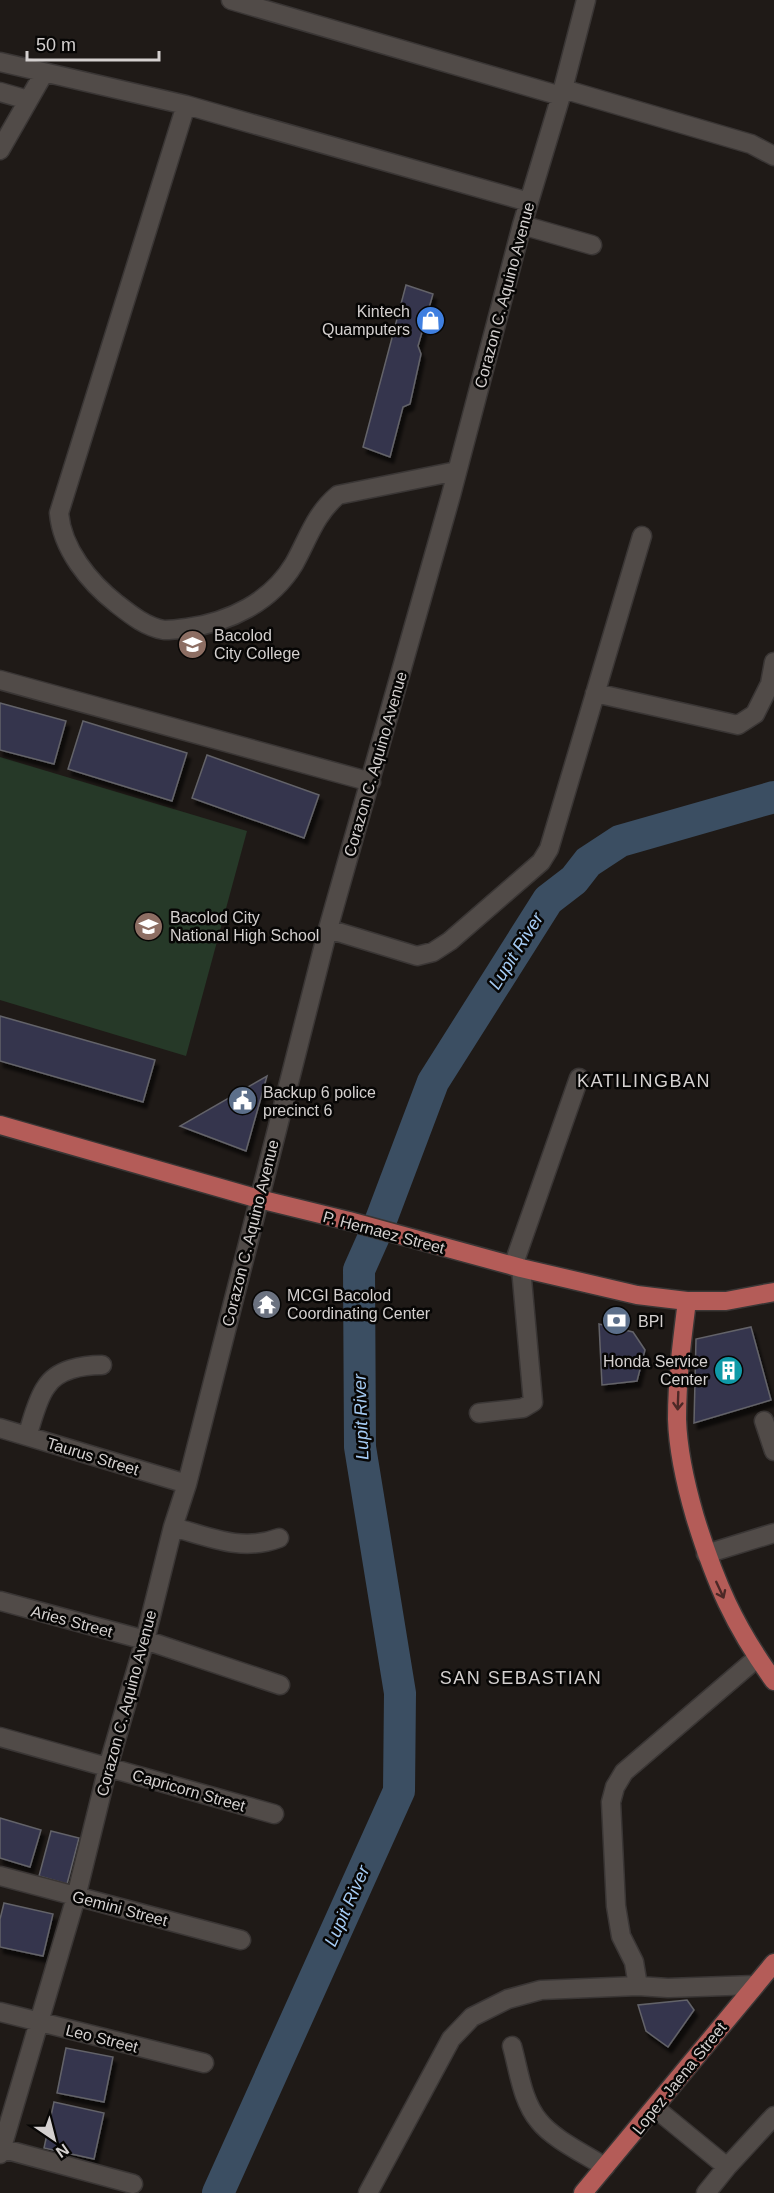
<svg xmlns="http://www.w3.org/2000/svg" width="774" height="2193" viewBox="0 0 774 2193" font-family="Arial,sans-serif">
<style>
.green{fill:#263928}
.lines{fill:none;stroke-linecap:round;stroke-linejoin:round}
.river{stroke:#3b4e62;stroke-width:32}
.building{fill:#36354d;stroke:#636369;stroke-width:1.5;filter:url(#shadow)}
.minor-casing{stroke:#3a3635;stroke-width:21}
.major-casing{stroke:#3a3635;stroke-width:21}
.minor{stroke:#514b48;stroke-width:18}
.major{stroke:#b45c58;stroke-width:18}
.oneway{stroke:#4c2826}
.labels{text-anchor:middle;stroke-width:5;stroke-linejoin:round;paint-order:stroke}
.street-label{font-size:16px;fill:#d4d0cf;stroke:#070605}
.poi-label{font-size:16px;fill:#d4d0cf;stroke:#070605;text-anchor:start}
.water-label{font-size:18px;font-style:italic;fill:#a5cbf4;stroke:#070605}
.neighbourhood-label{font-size:18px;letter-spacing:1.5px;fill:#d4d0cf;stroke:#070605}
</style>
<defs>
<filter id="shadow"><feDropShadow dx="3.5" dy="6" stdDeviation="1.5" flood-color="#0009"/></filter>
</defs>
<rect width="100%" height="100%" fill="#1f1a17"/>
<path class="green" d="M0,757l247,74 -61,225 -186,-56z"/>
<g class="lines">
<path class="river" d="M218,2193l181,-402 1,-98 -40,-246 -1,-177 20,-45 54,-143 115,-182 26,-20 14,-18 32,-21 154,-44"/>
</g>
<path class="building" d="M406,285l27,9 -15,52 3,8 -11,50 -7,3 -13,50 -27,-10z
M0,703l66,18 -12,43 -54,-14z
M83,721l104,32 -15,48 -104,-32z
M207,755l112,40 -15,43 -112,-40z
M0,1016l155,44 -12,42 -143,-41z
M267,1076l-21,75 -66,-25z
M599,1324l34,8 12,18 -8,31 -35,4z
M751,1327l20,73 -77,23 2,-84z
M0,1818l41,12 -11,37 -30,-9z
M51,1831l28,7 -12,46 -28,-8z
M4,1903l49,11 -10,42 -43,-9v-28z
M687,2000l7,10 -26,37 -22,-16 -8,-26z
M66,2048l47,9 -9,45 -47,-9z
M54,2102l50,11 -10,46 -50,-11z"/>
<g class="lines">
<defs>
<path id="minor" d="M231,0l330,96
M0,62l186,43 343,97
M563,89l188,55 23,12
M0,92l28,8
M186,105l-127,408c3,36 30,69 58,91 14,11 29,23 47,26 7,0 16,-1 23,-2 43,-6 84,-26 107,-64 14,-25 21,-50 44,-69l119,-24
M0,150l44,-77
M522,225l70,20
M0,680l371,102
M595,693l143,32 17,-11 15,-30 4,-22
M328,929l89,27 16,-4 17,-11 91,-79 8,-13 93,-313
M513,1266l66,-188
M479,1413l44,-5 10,-6 -12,-134
M764,1421l10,30
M0,1428l187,56
M27,1436c5,-14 10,-37 19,-49 11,-18 37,-22 56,-22
M173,1527c36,10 69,25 106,11
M706,1554l68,-21
M0,1601l145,39 135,45
M0,1737l274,77
M0,1876l241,64
M755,1985l-87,3 -30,-2 -4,-24 -13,-26 -5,-30 -5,-104 4,-15 9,-15 133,-114
M0,2012l204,51
M512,2046c7,25 10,55 27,75 14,18 46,33 66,46
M655,2108l72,59 47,-51
M0,2148l133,36
M0,2154l76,-257 32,-130 37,-127 28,-113 14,-43 141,-555 123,-434 71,-270 41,-136 23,-89
M368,2193l83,-154 21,-22 36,-18 33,-9 97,-4
M706,2193l21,-26"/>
<path id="major" d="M0,1125l259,74 90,22 172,47 116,27 50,6h39l48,-9
M687,1301c-5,39 -10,78 -10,118 1,33 9,67 18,98 20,65 39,109 79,164
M583,2193l191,-230"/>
</defs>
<use href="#minor" class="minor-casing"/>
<use href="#major" class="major-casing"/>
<use href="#minor" class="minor"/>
<use href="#major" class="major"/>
</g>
<defs><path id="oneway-shaft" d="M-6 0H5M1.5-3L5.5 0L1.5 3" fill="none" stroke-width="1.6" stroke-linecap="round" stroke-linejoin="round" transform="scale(1.5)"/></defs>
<g class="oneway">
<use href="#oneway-shaft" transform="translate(678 1401) rotate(92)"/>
<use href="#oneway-shaft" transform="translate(720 1590) rotate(65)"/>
</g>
<defs>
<symbol id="shop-disc" viewBox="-11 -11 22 22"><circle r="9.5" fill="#3f7fe0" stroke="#070605"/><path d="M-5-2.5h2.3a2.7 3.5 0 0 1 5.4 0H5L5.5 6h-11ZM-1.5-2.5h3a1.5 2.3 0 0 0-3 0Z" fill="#fff"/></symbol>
<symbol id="university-disc" viewBox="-11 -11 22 22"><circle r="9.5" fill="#8d6e63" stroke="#070605"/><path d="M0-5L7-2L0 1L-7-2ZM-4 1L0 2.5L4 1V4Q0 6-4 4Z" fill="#fff"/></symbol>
<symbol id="school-disc" viewBox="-11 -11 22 22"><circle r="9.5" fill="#8d6e63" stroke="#070605"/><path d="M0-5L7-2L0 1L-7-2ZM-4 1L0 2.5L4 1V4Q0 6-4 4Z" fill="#fff"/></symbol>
<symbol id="civic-disc" viewBox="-11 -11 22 22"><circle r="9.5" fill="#5c6f8a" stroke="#070605"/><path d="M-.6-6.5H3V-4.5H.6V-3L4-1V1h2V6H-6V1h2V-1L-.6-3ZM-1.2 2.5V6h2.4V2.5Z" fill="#fff"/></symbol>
<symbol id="temple-disc" viewBox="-11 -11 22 22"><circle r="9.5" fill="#6b7280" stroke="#070605"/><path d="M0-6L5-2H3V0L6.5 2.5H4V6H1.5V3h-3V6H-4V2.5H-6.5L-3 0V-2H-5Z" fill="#fff"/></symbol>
<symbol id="bank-disc" viewBox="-11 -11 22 22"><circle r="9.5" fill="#5c6f8a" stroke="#070605"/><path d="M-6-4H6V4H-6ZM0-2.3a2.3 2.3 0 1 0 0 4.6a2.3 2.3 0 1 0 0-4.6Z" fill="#fff"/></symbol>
<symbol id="building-disc" viewBox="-11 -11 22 22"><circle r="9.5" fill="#0f9aa8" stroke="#070605"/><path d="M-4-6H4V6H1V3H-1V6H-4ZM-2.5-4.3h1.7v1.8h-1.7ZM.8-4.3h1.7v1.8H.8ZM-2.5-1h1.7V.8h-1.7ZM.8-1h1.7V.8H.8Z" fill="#fff"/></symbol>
</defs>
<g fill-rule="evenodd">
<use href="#shop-disc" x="414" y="304" width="33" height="33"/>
<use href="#university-disc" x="176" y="628" width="33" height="33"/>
<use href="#school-disc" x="132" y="910" width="33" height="33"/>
<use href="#civic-disc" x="226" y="1084" width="33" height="33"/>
<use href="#temple-disc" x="250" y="1288" width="33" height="33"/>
<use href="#bank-disc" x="600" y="1304" width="33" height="33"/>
<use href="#building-disc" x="712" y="1354" width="33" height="33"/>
</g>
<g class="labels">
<g class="street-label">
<text transform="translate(504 295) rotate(-75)" y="6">Corazon C. Aquino Avenue</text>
<text transform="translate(375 764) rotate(-74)" y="6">Corazon C. Aquino Avenue</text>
<text transform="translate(384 1232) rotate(15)" y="6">P. Hernaez Street</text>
<text transform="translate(250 1233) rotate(-76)" y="6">Corazon C. Aquino Avenue</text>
<text transform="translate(93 1456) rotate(17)" y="6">Taurus Street</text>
<text transform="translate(72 1621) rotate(15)" y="6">Aries Street</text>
<text transform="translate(126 1703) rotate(-75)" y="6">Corazon C. Aquino Avenue</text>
<text transform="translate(189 1790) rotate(16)" y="6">Capricorn Street</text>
<text transform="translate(120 1908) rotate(15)" y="6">Gemini Street</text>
<text transform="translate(102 2038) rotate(14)" y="6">Leo Street</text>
<text transform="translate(679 2078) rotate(-51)" y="6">Lopez Jaena Street</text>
</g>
<g class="poi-label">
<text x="410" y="317" text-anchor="end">Kintech<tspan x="410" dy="18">Quamputers</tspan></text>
<text x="214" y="641">Bacolod<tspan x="214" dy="18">City College</tspan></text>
<text x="170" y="923">Bacolod City<tspan x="170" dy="18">National High School</tspan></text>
<text x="263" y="1098">Backup 6 police<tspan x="263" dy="18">precinct 6</tspan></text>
<text x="287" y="1301">MCGI Bacolod<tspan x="287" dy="18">Coordinating Center</tspan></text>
<text x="638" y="1327">BPI</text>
<text x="708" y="1367" text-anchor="end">Honda Service<tspan x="708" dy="18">Center</tspan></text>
</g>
<g class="water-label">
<text transform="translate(516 951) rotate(-58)" y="6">Lupit River</text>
<text transform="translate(361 1417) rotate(-92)" y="6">Lupit River</text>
<text transform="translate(347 1906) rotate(-66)" y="6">Lupit River</text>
</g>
<g class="neighbourhood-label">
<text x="644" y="1087">KATILINGBAN</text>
<text x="521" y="1684">SAN SEBASTIAN</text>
</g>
</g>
<g transform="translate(54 2139) rotate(145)" stroke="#070605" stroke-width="4.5" paint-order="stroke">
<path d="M0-4.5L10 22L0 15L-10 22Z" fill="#d4d0cf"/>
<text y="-9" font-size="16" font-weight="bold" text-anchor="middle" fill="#d4d0cf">N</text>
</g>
<path d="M27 51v9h132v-9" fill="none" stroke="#d4d0cf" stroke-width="3"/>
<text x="36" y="51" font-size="18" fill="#d4d0cf" stroke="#070605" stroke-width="4.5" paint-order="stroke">50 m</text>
</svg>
